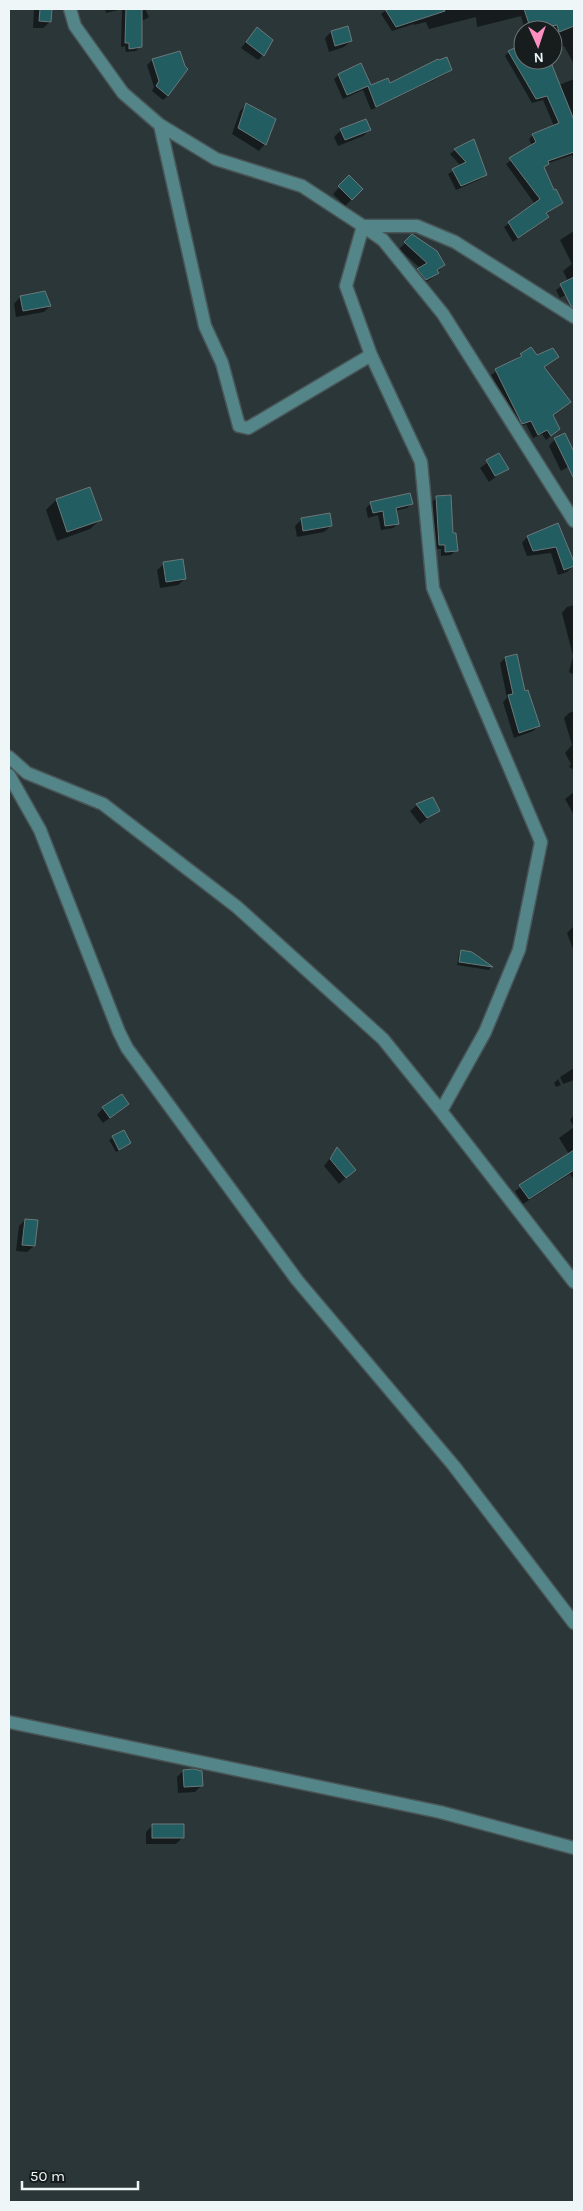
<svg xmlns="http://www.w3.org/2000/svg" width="583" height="2211" viewBox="0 0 583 2211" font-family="Karla,sans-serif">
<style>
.shadow{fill:#0007}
.building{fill:#225d62;stroke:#6a7879}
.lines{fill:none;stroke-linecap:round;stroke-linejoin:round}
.minor-casing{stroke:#495556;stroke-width:15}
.minor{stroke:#538589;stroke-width:12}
</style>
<rect width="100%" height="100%" fill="#2a3637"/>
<path class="shadow" d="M34,9h17l-1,13 -7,6h-10z
M105,9h40l4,8 -9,5v24l-4,5 -10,1 -1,-6 -4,1 1,-38 -16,4z
M388,9h180l6,10v45l-10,-18 -11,6 -1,-23 -27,1 -4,-14 -44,11 -1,-10 -47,12 -3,-7 -12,3v-1l-22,7 -11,-17z
M257,29l6,26 -5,5 -17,-12z
M331,32l20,9 -7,6 -15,5 -4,-14z
M523,46v14h25l11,25 15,-6v82l-2,-6 -23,8 -6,5 10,23 9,12 -16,11 -3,7 -30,21 -9,-15 31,-23 -29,-40 26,-18 -3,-7 4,-4 21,-9 -11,-26 -11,3 -27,-47 4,-4z
M152,60l16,36 -5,4 -11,-9 2,-4 -7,-22z
M451,70l-5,4 -75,36 -8,-20 -20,9 -9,-20 5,-4 31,11 20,-2z
M246,105l28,15 -9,24 -6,7 -27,-17 8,-23z
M341,130h28l-6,6 -25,10 -4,-9z
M455,150l31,25 -5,4 -25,11 -8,-16 13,-8 -11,-12z
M349,177l13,12 -17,17 -12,-12z
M574,231v60l-14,7 -4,-8 12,-9 -5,-10 9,-7 -12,-24z
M412,236l32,29 -13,14 -12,7 -8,-10 9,-8 -21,-19z
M20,297l30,9 -6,6 -28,5 -2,-13z
M521,355l36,2 -14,11 27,34 -18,13 7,14 -13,11 -4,-6 -9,4 -7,-14 -9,4 -26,-53z
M565,434l9,21v8l-13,8 -12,-25 6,-7z
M499,454l8,14 -18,14 -9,-14z
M90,488l10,32 -10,9 -33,12 -11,-31 10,-10z
M437,497l19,53 -5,5 -10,1v-7h-6l-3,-47z
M371,503h41l-5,5 -12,3 3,12 -5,5 -12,2 -3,-15 -10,3 -2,-10z
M301,520l30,6 -7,6 -27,5 -2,-11z
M557,525l16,41 -6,6 -9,3 -7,-22 -24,3 -5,-13 5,-6z
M164,564l21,15 -7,6 -18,3 -3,-18z
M574,605v81v-11l-5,-3 4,-16 -11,-43 5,-6z
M505,658l19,34 14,34 -5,5 -19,7 -11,-36 4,-4 -7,-35z
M574,711v59l-5,-3 2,-3 -6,-11 7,-8 -8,-27 5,-5z
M574,792v23l-9,-16z
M432,798l6,13 -18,13 -10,-13 7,-6z
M574,926v26l-7,-19z
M462,952l9,1 20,14 -2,3 -32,-5 2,-10z
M574,1068v12l-11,4 -3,-7z
M558,1079l3,6 -5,2 -2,-4z
M128,1104l-25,19 -6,-8 6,-7z
M574,1115v65l-4,-6 -47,30 -8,-13 54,-37 -10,-16 15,-11 -4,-7z
M124,1131l6,12 -14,9 -7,-12z
M337,1149l11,27 -9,8 -15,-18z
M25,1220l9,26 -7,6 -11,-1 3,-25z
M183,1771l18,15 -6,6 -17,1 -1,-16z
M153,1825l30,12 -7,7h-30v-12z"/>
<path class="building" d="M40,9h12l-1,13 -12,-1z
M126,9h16v38l-13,2v-6h-4z
M385,9h59l1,2 -49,16z
M524,9h50v17l-15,6 -2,-7 -12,2 -3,-4 -11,7z
M348,26l4,15 -17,5 -4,-15z
M257,27l16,13 -9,16 -18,-14z
M523,44v16h27l24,60v32l-26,9 1,3 -5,3 10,23 2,-1 7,14 -17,10 3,4 -31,21 -10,-16 32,-23 -31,-41 27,-16 -4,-8 27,-11 -12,-27 -11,3 -28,-48z
M180,51l5,15 3,3 -20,27 -12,-10 3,-5 -7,-22z
M447,57l5,13 -76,37 -8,-21 -21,9 -9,-21 23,-11 10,22 17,-7 2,5 48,-24 1,1z
M246,103l30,16 -10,26 -28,-17z
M366,119l5,11 -26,10 -5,-11z
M474,139l13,36 -26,11 -9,-17 14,-7 -12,-13z
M349,175l14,14 -11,11 -14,-14z
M412,234l25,17 8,14 -8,5 2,3 -13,7 -9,-11 10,-6 -23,-21z
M574,277v31l-3,-2 -11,-22z
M45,291l6,15 -28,5 -3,-15z
M531,347l6,8 16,-7 6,9 -15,10 27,35 -18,13 7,14 -9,7 -4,-6 -9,5 -7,-14 -9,3 -27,-55 27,-13 -2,-2z
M565,433l9,19v27l-20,-41z
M499,453l10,16 -14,7 -9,-16z
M90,487l12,33 -35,12 -11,-33z
M410,493l3,11 -17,4 3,16 -14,2 -2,-15 -10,2 -3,-11z
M451,495l2,38h3l2,18 -13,1v-7h-6l-3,-49z
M330,513l2,13 -29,5 -2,-13z
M558,523l16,39v4l-10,4 -8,-23 -23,4 -6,-15z
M183,559l3,20 -20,3 -3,-20z
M517,654l8,37 3,-1 12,36 -21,7 -11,-38 5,-1 -8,-37z
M433,797l7,14 -13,7 -11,-14z
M461,950l11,2 21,15 -34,-5z
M122,1094l7,10 -19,14 -8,-11z
M124,1130l7,13 -12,7 -7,-14z
M337,1147l19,23 -10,8 -16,-19z
M574,1150v20l-45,29 -10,-14z
M25,1219l13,1 -3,26 -13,-1z
M193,1769l9,2 1,15 -19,1 -1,-17z
M152,1824h32v14h-32z"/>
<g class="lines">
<defs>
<path id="minor" d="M70,9l5,17 48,67 37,32 56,34 86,27 61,40h54l38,16 119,75
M160,125l45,201 17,37 17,63 9,2 123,-73
M9,757l18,16 76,31 134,103 146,132 58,72 133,171
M9,775l31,55 79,202 8,16 170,232 157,186 120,157
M441,1111l44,-79 34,-82 22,-108 -108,-254 -12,-126 -50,-107 -25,-69 17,-60 20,14 60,74 131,207
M9,1722l431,90 134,36"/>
</defs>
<use href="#minor" class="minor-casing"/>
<use href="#minor" class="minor"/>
</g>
<rect width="583" height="2211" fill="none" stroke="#eef6f7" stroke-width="20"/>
<g transform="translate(538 45) rotate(177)"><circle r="24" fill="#171d1d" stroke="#6d7474"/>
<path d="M0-4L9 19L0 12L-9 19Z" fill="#fc8fc2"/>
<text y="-8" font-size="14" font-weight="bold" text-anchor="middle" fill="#eef6f7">N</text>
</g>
<path d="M22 2181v8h116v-8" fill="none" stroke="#eef6f7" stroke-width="2.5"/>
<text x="30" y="2181" font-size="15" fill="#eef6f7" stroke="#171d1d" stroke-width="4" paint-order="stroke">50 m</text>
</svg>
